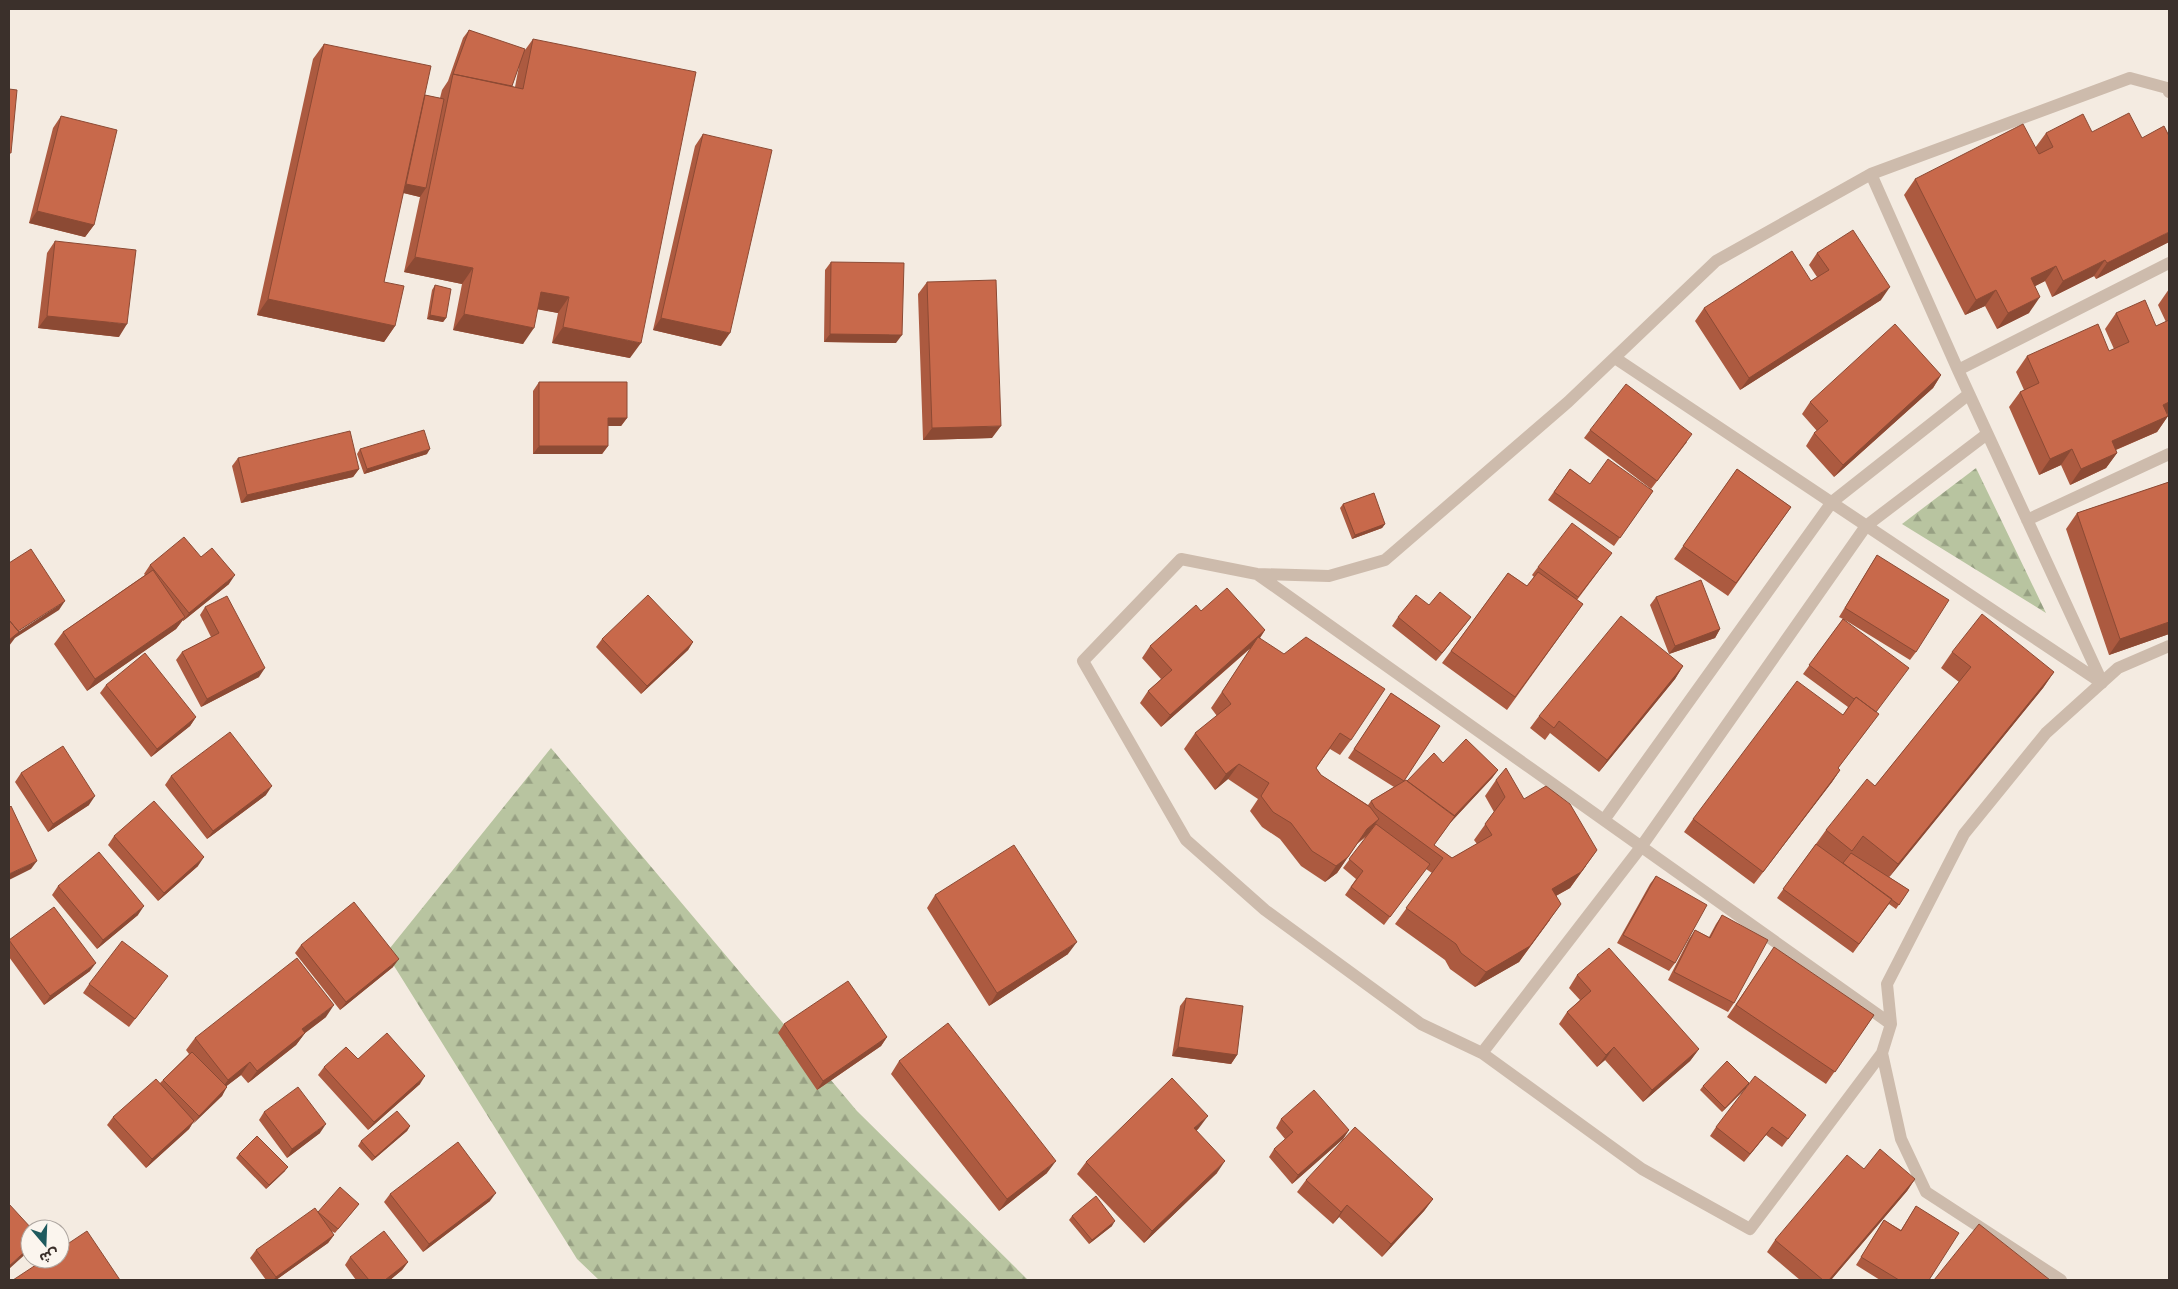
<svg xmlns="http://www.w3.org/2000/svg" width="2178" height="1289" viewBox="0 0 2178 1289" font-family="'PT Sans Narrow','Noto Sans Arabic',sans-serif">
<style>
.forest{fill:url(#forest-firs)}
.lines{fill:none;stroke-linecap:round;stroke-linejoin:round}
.street{stroke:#cdbbac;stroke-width:12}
.wall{fill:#ac5a40;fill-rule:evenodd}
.shaded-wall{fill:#8c4a34}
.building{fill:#c8694b;stroke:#8c4a34}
</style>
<defs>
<pattern id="forest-firs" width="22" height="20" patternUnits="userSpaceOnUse" patternTransform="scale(1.25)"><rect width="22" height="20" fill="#b8c4a0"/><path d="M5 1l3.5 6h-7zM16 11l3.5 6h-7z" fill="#97a083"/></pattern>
</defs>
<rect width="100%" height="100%" fill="#f4ebe1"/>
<path class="forest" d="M1976,468l70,145 -144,-89z
M551,748l306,363 171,169h-429l-22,-21 -191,-306z"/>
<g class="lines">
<path class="street" d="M1871,174l87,196 144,312
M1615,358l487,325
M1958,370l211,-107
M2027,520l142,-66
M1257,574l634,450
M1604,820l228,-318 137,-108
M1482,1053l159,-206 225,-321 121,-92
M1882,1053l-132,176 -108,-60 -160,-116 -61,-29 -156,-114 -79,-70 -103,-179 98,-102 76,15 72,2 56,-16 183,-158 148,-141 155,-87 259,-96 37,10 2,4
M2061,1280l-135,-88 -25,-53 -19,-86 9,-29 -4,-40 77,-150 82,-101 72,-65 51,-22"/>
</g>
<path class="wall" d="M469,30l56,20 8,-11 97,319 -78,-15 6,-30 -20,-4 -15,35 -70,-14 9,-46 -58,-12 16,-75 -17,-4 -19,89 11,44 -11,16 -127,-27 56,-256 11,-15 101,51 15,3 2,-8 6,-9 15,-43zM519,66l-4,21 -3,-1z
M61,116l33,109 -9,12 -56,-14 24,-95z
M2092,132l77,110 -73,37 -2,-3 -42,21 -7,-16 -10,5 -6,27 -32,16 -12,-23 -20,9 -61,-120 11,-16 120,-31 11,-15z
M703,134l18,212 -68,-16 42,-184z
M55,241l64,96 -81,-9 9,-75z
M1817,253l64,47 -141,90 -45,-69 9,-13 107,-27 6,-4 -8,-12z
M831,262l65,81 -72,-1 1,-72z
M927,282l65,156 -69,2 -5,-146z
M435,285l11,33 -3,4 -16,-3 5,-29z
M2169,289v124l-2,1 1,2 -11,16 -41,18 1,3 -11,15 -36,17 -9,-20 -22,10 -30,-68 11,-15 4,-2 -8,-18 11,-16 82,-5 5,-2 -9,-20 11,-16 40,13 10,-4 -8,-17z
M1941,375l-8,13 -99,89 -28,-31 8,-13 3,-2 -15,-17 8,-12z
M539,382l88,36 -6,8h-13v20l-6,8h-69v-63z
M1590,430l97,12 -36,47 2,2 -39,55 -66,-46 22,-31 20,15 61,5 -67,-51z
M360,449l67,5 -63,20 -7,-20z
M238,458l121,11 -6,8 -112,26 -9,-37z
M1737,469l54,38 -63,89 -54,-37z
M2169,482v152l-60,21 -43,-126 11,-16z
M1343,504l42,20 -3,4 -30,11 -12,-31z
M1612,553l-35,47 6,4 -76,106 -65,-47 66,-90 19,13 7,-9 -2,-2 6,-8z
M1877,555l39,97 -6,8 -65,-40 31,93 -6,13 -32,42 2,2 -8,12 -78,102 -70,-52 9,-13 150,-104 5,-8 -45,-33 40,-55 -4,-2z
M201,557l28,27 -46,37v-1l-7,9 -89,62 -33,-47 9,-12 82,-57 -1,-1 6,-9z
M1656,597l64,32 -5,9 -46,16 -19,-49z
M1429,605l42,12 -35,44 -44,-35 6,-9z
M205,607l54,70 -58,30 -25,-47 6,-8 29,-15 -11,-22z
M1201,611l64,19 -5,8 91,102 -11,15 -10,-6 -14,19 5,7 47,30 3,-4 23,-14 -46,-29 43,-65 49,33 -37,56 4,-1 36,-18 55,7 -6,8 -42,45 -16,22 18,13 25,-14 -3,-4 20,-28 -9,-16 11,-16 28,19 62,67 -16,22 -14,8 -6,24 -31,42 -44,25 -25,-18 -5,-9 -50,-36 37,-51 -6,-4 -42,56 -39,-30 11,-16 -13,-11 24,-32 -10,8 -20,29 -12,9 -24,-16 -21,-27 -18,-12 -12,-16 8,-12 -30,-20 -13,11 -31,-41 11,-16 22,-17 -6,-8 41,-61 -91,80 -21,-24 8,-12 13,-12 -19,-21 8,-12z
M602,639l91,3 -5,8 -47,44 -45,-47z
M1952,652l102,20 -11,16 -154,189 20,13 -13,19 -7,-5 -36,49 -76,-55 49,-68 49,-44 84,-104 -18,-14z
M1683,666l-8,13 -76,93 -49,-39 -5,7 -15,-12 9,-12z
M106,685l90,32 -6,9 -39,31 -51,-64z
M21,773l68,32 -41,27 -33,-50z
M171,776l95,19 -59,44 -42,-54z
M114,836l84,30 -40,35 -50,-56z
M1656,876l19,87 -6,8 -52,-28 33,-59z
M58,886l80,29 -41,34 -45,-54z
M935,895l133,59 -79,52 -62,-98z
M1722,915l12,88 -6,9 -60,-32 21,-41 6,-9 14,7 7,-13z
M9,940l81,31 -46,34 -35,-48z
M301,945l92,22 -53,43 -45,-57z
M1766,960l108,55 -48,69 -99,-67z
M1577,975l122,74 -9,12 -47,41 -38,-42 -8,7 -38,-43 8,-12 13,-12 -11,-12z
M89,984h73l-33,43 -46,-34z
M1186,998l51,57 -6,9 -59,-8 8,-50z
M326,1017l-21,16 -9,12 -48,38 -7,-8 -15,11 -4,10 -30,28 -3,5 -43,39 -39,-43 6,-8 47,-34 29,-29 -3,-4 9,-12z
M784,1024l103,13 -6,9 -64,44 -39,-57z
M358,1059l62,25 -52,46 -50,-55 6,-8z
M899,1061l148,112 -48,38 -108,-137z
M1703,1086l43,2 -24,24 -22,-22z
M264,1112l56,21 -33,25 -28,-38z
M1281,1119l68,11 -6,9 -51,45 -23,-27 5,-8 11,-10 -9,-11z
M1800,1123l-18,24 -16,-12 -22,27 -34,-26 6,-9z
M410,1126l-3,5 -35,30 -14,-15 3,-5z
M1199,1128l-3,3 21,42 -73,70 -67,-69 9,-12z
M239,1154l46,17 -19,18 -30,-31z
M1864,1169l51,10 -8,12 -76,89h-31l-33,-28 8,-12z
M1306,1180l127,19 -9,12 -42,46 -43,-40 -6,7 -36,-32z
M390,1194l100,7 -67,51 -39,-50z
M359,1204l-24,29 -4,-2 3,4 -6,8 -52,37h-10l-16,-22 6,-8 62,-38z
M1916,1206l13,74h-49l-24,-15 28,-45 17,10z
M1072,1216l40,10 -23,18 -20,-24z
M350,1257l58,5 -6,8 -12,10h-34l-11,-15z"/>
<path class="shaded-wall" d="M406,184l20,4 -6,9 -20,-5z
M37,211l57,14 -9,12 -56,-14z
M2169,232v10l-73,37 11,-16z
M415,257l58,11 -11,16 -58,-12z
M2105,260l-11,16 -42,21 11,-16z
M2056,266l-11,15 -25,13 11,-16z
M1890,287l-9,13 -141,90 9,-12z
M1996,290l-11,16 -20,9 11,-15z
M541,292l28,5 -11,16 -28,-5z
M2040,297l-11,16 -32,16 11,-16z
M268,299l127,27 -11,16 -127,-27z
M464,314l70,14 -11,16 -70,-14z
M430,315l16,3 -3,4 -16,-3z
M47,316l80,8 -8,13 -81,-9z
M661,318l69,15 -9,13 -68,-16z
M563,327l78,16 -11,15 -78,-15z
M830,334l72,1 -6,8 -72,-1z
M1941,375l-8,13 -99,89 9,-12z
M2169,402v11l-17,8 11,-16z
M2168,416l-11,16 -56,24 11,-15z
M608,418h19l-6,8h-19z
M1001,426l-9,12 -69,2 9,-12z
M539,446h69l-6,8h-69z
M430,449l-3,5 -63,20 3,-5z
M2072,449l-11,16 -22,10 11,-16z
M2117,453l-11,15 -36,17 11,-16z
M359,469l-6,8 -112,26 6,-8z
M1385,524l-3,4 -30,11 3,-4z
M235,575l-6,9 -46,37 6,-8z
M65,601l-6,9 -44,28 -6,8v-6l6,-6z
M185,617l-9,12 -89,62 8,-12z
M1471,617l-6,8 -29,36 6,-8z
M2169,622v12l-60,21 11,-16z
M1720,629l-5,9 -46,16 6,-8z
M1265,630l-8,12 -96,85 9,-12z
M693,642l-5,8 -47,44 6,-8z
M1683,666l-8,13 -76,93 8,-12z
M265,668l-6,9 -58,30 6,-8z
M2054,672l-11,16 -156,192 11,-16z
M196,717l-6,9 -39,31 6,-8z
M1239,764l-11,15 -13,11 11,-16z
M1498,770l-6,8 -42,45v-2z
M1840,770l-8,12 -78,102 9,-12z
M272,786l-6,9 -59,44 6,-8z
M95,796l-6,9 -41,27 5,-8z
M1379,819l-11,15 -12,10 11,-15z
M1597,850l-27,38 -29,16 11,-15z
M204,857l-6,9 -40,35 6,-8z
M1348,857l-11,16 -12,9 11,-16z
M37,861l-6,8 -22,11v-6z
M1561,904l-42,58 -44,25 11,-15z
M144,906l-6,9 -41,34 6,-9z
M1077,942l-9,12 -79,52 8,-13z
M399,959l-6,8 -53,43 6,-8z
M96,963l-6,8 -46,34 6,-9z
M334,1005l-8,12 -21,16 -9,12 -48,38 9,-12 45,-42z
M887,1037l-6,9 -64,44 6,-9z
M1178,1047l59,8 -6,9 -59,-8z
M1614,1047l-9,13 -8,7 9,-12z
M1699,1049l-9,12 -47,41 9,-12z
M250,1062l-9,13 -22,17 9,-12z
M425,1076l-5,8 -52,46 6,-8z
M1749,1083l-3,5 -24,24 3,-4z
M227,1087l-5,9 -29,28 6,-8z
M1208,1116l-9,12 -13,13 8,-13z
M194,1121l-5,8 -43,39 6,-9z
M326,1124l-6,9 -33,25 5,-9z
M410,1126l-3,5 -35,30 3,-4z
M1772,1127l-6,8 -22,27 6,-8z
M1349,1130l-6,9 -51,45 6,-9z
M1056,1161l-9,12 -48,38 8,-12z
M1225,1161l-8,12 -73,70 8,-12z
M288,1167l-3,4 -19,18 3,-4z
M1915,1179l-8,12 -76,89h-2z
M496,1193l-6,8 -67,51 6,-8z
M1433,1199l-9,12 -42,46 9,-13z
M1347,1205l-8,12 -6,7 8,-12z
M1115,1221l-3,5 -23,18 3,-4z
M334,1235l-6,8 -52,37h-3l3,-3z
M30,1247v3l-21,19v-3z
M408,1262l-6,8 -12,10h-5z"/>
<path class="building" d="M469,30l56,19 -13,37 -59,-12z
M533,39l163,33 -55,271 -78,-16 6,-30 -28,-5 -7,36 -70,-14 9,-46 -58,-11 38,-183 70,15z
M324,44l107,22 -47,216 20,4 -9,40 -127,-27z
M9,89l8,1 -6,63h-2z
M425,95l19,4 -18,89 -20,-4z
M2129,113l13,25 22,-12 5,10v96l-62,31 -2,-3 -42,21 -7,-15 -25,12 9,19 -32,16 -12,-23 -20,10 -61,-121 108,-55 16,30 14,-7 -7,-14 37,-19 9,18z
M61,116l56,14 -23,95 -57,-14z
M703,134l69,16 -42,183 -69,-15z
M1853,230l37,57 -141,91 -45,-70 88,-57 19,30 18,-11 -12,-17z
M55,241l81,9 -9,74 -80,-8z
M831,262l73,1 -2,72 -72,-1z
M996,280l5,146 -69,2 -5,-146z
M435,285l16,4 -5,29 -16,-3z
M2145,300l11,26 13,-6v82l-6,3 5,11 -56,25 5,12 -36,16 -9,-20 -22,10 -30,-67 19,-9 -12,-27 71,-32 11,27 20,-9 -13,-29z
M1895,324l46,51 -98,90 -29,-32 14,-12 -18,-19z
M539,382h88v36h-19v28h-69z
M1626,384l66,50 -35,47 -67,-51z
M424,430l6,19 -63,20 -7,-20z
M350,431l9,38 -112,26 -9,-37z
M1608,459l45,32 -33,47 -66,-46 16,-23 20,15z
M1737,469l54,38 -55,76 -53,-37z
M2169,482v140l-49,17 -43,-126z
M1374,493l11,31 -30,11 -12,-31z
M1572,523l40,30 -34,44 -40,-30z
M184,537l17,20 11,-9 23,27 -46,38 -39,-48z
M31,549l34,52 -47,30 -9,-11v-57z
M1877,555l72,45 -33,52 -71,-44z
M153,570l32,47 -90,62 -32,-47z
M1538,572l45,32 -68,93 -64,-46 57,-78 19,13z
M1701,580l19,49 -45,17 -19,-49z
M1227,588l38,42 -95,85 -22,-24 24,-21 -22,-24 46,-41 5,6z
M1440,592l31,25 -29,36 -44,-36 18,-22 13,10z
M648,595l45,47 -46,44 -45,-47z
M227,596l38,72 -58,31 -25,-47 37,-19 -14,-26z
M1982,614l72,58 -156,192 -35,-28 -11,15 -26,-21 41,-51 8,7 96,-119 -19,-15z
M1621,616l62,50 -76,94 -48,-39 -5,7 -15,-12z
M1843,619l66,49 -33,44 -20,-15 -2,2 -45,-34z
M9,620l10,12 -10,8z
M1258,637l26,17 22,-17 79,52 -34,51 -11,-7 -24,35 5,7 49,32 9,12 -12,10 -19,28 -12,9 -24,-15 -21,-28 -18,-11 -12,-16 8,-13 -30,-19 -13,10 -31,-41 36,-29 -9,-12z
M145,653l51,64 -39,32 -51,-64z
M1797,681l46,34 13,-18 23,17 -41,54 2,2 -77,102 -70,-53z
M1391,693l49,33 -36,55 -50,-32z
M230,732l42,54 -59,45 -42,-55z
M1466,739l32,31 -44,46 -43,-32 -4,-3 27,-28 9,10z
M63,746l32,50 -42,28 -32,-51z
M1506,768l18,31 22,-13 24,18 27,46 -16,22 -29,17 9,15 -31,42 -44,26 -25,-19 -5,-9 -50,-36 37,-50 -68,-50 -4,-7 35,-21 49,36 -21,29 18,13 40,-23 -7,-11 20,-27 -9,-17z
M154,801l50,56 -40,36 -50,-57z
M11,806l26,55 -28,13v-66z
M1376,824l54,40 -40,53 -39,-30 12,-16 -14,-12z
M1816,844l76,55 -33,45 -76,-55z
M1014,845l63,97 -80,51 -62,-98z
M99,852l45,54 -41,34 -45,-54z
M1851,853l58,37 -10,15 -56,-42z
M1656,876l51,29 -32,58 -52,-28z
M354,902l45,57 -53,43 -45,-57z
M54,907l42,56 -46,33 -41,-56z
M1722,915l46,25 -34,63 -60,-31 21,-42 15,8z
M122,941l46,35 -33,43 -46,-35z
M1774,947l100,68 -39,57 -99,-67z
M1609,948l90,101 -47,41 -38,-43 -8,8 -39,-43 24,-21 -14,-16z
M297,958l37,47 -32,24 3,4 -48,38 -7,-9 -22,18 -33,-42z
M848,981l39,56 -64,44 -39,-57z
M1186,998l57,8 -6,49 -59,-8z
M948,1023l108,138 -49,38 -108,-138z
M387,1033l38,43 -51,46 -50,-55 22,-20 12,12z
M192,1052l35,35 -28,29 -36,-36z
M1727,1061l22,22 -24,25 -22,-22z
M1755,1076l51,39 -18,24 -16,-12 -22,27 -34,-27z
M1172,1078l36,38 -14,12 31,33 -73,70 -66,-69z
M156,1079l38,42 -42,38 -39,-42z
M298,1087l28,37 -34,25 -28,-37z
M1314,1090l35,40 -51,45 -24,-26 19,-17 -12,-13z
M397,1111l13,15 -35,31 -14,-16z
M1355,1127l78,72 -42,45 -44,-39 -6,7 -35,-32z
M257,1136l31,31 -19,18 -30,-31z
M458,1142l38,51 -67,51 -39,-50z
M1880,1149l35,30 -86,101h-6l-48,-40 72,-85 17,14z
M340,1187l19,17 -21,25 -20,-17z
M1096,1196l19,25 -23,19 -20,-24z
M9,1204l23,25h-2v18l-21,19z
M1916,1206l43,27 -30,47h-30l-38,-23 23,-37 17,11z
M315,1208l19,27 -58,42 -20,-27z
M1979,1224l71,56h-116z
M87,1231l33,49h-107l32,-21h15v-10z
M384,1231l24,31 -23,18h-16l-19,-23z"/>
<rect width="2178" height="1289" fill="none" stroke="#3b302b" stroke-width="20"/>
<g transform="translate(45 1244) rotate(161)"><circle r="24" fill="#fbf5ee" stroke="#aea6a0"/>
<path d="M0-4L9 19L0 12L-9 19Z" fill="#1f5a5e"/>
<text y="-8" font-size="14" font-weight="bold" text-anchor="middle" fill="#3b302b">ش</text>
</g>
</svg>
